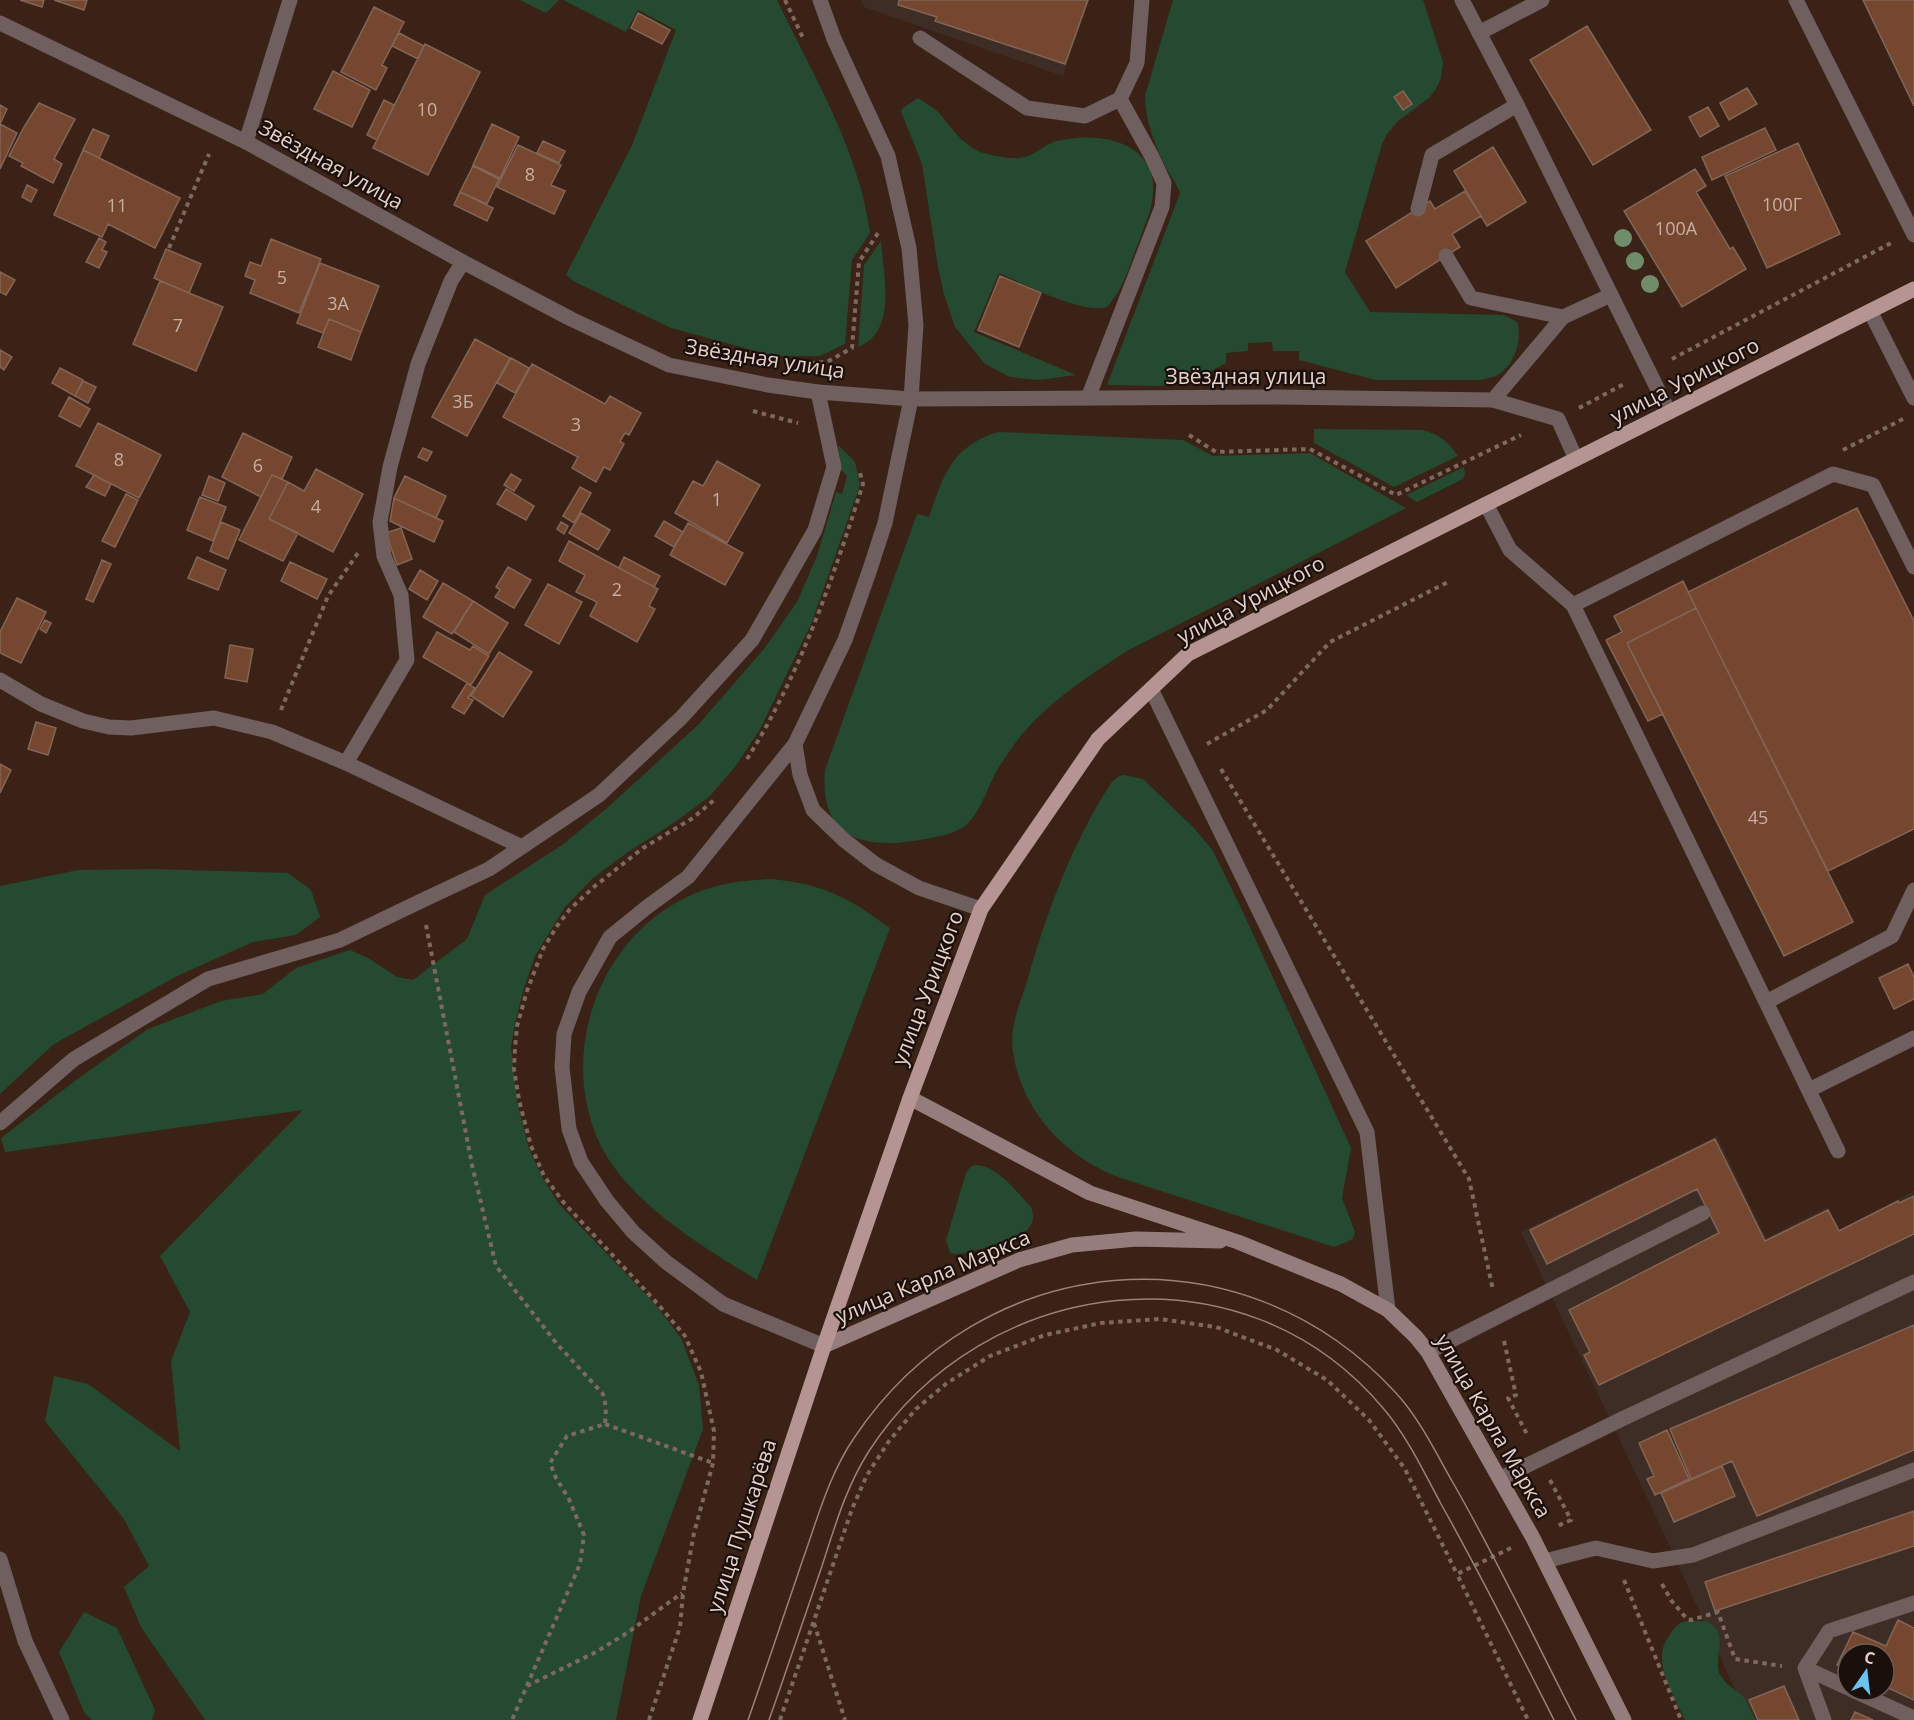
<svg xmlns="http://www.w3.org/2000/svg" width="1914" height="1720" viewBox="0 0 1914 1720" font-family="'Open Sans',sans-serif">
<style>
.industrial{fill:#3e2d24;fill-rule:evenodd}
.green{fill:#244a31}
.building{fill:#76472f;stroke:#836557;stroke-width:1.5}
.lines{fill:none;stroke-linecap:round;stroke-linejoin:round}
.path{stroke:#7f695f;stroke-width:4;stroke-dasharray:4.5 4.5;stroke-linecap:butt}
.service{stroke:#6f5f5f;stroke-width:15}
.minor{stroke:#6f5f5f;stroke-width:15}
.tertiary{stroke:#6f5f5f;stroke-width:15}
.secondary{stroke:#967d7d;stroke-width:15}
.primary{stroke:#b49594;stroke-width:15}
.tram{stroke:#988279;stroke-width:1.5}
.tree{fill:#6f8d6b}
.labels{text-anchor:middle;stroke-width:4.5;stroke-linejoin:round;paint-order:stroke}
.number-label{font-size:18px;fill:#c8aea3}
.street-label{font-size:21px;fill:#e3d1ca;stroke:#1a0f0a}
</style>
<rect width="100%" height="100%" fill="#3b2216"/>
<path class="industrial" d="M861,0h228l-26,76 -199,-69z
M1717,1136l49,102 62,-31 12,22 74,-38v529h-165l-97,-212 -131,-276zM1848,1654h36v36h-36z"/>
<path class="green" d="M520,0h39l-13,13z
M563,0h214c36,75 82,150 93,233l-18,27 -7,84 -25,12h-46l-103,-28 -98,-47 -7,-6 67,-132 43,-113 -38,-20 -12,22z
M1173,0h250l20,62 -2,16 -5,11 -7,9 -31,23 -11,13 -5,10 -37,128 25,40 134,3 13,7c6,18 -3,45 -21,54 -4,2 -9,2 -14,4h-106l-77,-20v-9h-26l-1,-9 -24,1v8l-22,2v10l-37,20 -31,3 -51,-1 73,-192c-3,-10 -12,-19 -16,-29 -10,-21 -19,-46 -19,-68z
M918,98c6,4 13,8 19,13 14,15 26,36 47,42 10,3 26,6 36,5 14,-1 24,-14 37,-17 45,-11 106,2 95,61 -2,13 -9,26 -13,39 -9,23 -15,47 -32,66 -27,7 -82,-23 -108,-34l-25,59 102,43 -38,5 -28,-3 -25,-13 -30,-37 -11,-33 -6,-27 -16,-103 -21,-53 2,-3z
M881,241c2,33 17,91 -23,106l6,-82z
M1314,429l108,1c17,4 26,11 36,26l-64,31 -80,-44z
M998,432l185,8 30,16 97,-3 96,55 -281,144c-42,28 -85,55 -114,97 -5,8 -11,16 -15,23 -8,15 -17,42 -29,52 -12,11 -32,13 -47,16 -58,10 -101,-2 -95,-70l92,-256 12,3c15,-43 22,-70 69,-85z
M838,445l17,17 5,23 -48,137 -52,107 -25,38 -26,30 -34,25 -47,30 -35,26 -28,29 -30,49 -11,32 -9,35 -4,24 6,55 12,47 13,28 17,27 96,100 26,34 18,47 4,44 -62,167 -25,124h-411l-64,-93 -17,-40 25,-21 -25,-47 -79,-98 9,-45 34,8 92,67 -9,-90 19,-49 -30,-56 143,-146 -298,42 -4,-14 75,-58 72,-51 73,-28 42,-7 33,-26 54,-18 18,8 29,19 16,3 54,-41 18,-44 77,-50 44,-36 92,-84 66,-76 33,-47 20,-46 19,-64 6,2 5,-18 -6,-6z
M1464,467l1,7 -2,5 -46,23 -11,-7z
M1124,775l19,4 51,49 19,23 29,59 109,238 -9,50 13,34 -2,7 -19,8 -210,-68c-56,-19 -102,-66 -111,-127 -4,-23 6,-46 13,-67 20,-71 45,-140 85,-202l8,-7z
M152,869l136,4 23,17 9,27 -24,18 -43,7 -76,34 -123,68 -54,50v-208l78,-16z
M772,879c54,6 75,18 118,49l-133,352c-52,-32 -125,-75 -155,-132 -48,-94 -1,-220 99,-257 23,-9 47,-11 71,-12z
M975,1165c23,0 41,27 56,42 3,7 3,17 -4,23 -10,8 -64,28 -77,23l-4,-13 20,-67 4,-6z
M84,1612l33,16 38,82 -3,10h-60l-8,-8 -25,-60z
M1706,1621c24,11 8,33 13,52l7,10 18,14 11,23h-70c-11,-25 -35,-59 -16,-84 3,-5 7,-11 13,-14 7,-2 17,0 24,-1z"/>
<path class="building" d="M20,0h24l-2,7z
M54,0h33l-3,10z
M899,0h189l-23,64 -130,-43 2,-4 -39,-12z
M1863,0h51v106z
M374,7l30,15 -22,43 5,3 -11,22 -35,-18z
M638,13l32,17 -8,14 -31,-16z
M1587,26l64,104 -58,35 -63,-105z
M399,33l25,13 -6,13 -26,-13z
M425,44l55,28 -52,103 -55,-27z
M333,71l37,19 -18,37 -38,-18z
M1747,88l10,16 -28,16 -9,-17z
M1403,91l9,13 -9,6 -9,-13z
M384,100l10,5 -17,35 -10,-5z
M39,103l36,16 -21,40 8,5 -9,19 -32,-17 2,-3 -14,-7 15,-29z
M0,105l7,4 -7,15z
M1708,107l11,19 -19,11 -11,-20z
M0,124l17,9 -17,36z
M492,124l27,13 -19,41 -27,-13z
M1765,128l11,22 -64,30 -10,-23z
M93,129l16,7 -10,22 -16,-8z
M543,141l22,10 -6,12 -22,-10z
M1798,143l42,91 -73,34 -42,-92z
M518,145l43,20 -10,20 14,6 -11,23 -57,-27z
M1493,147l33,55 -39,24 -33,-55z
M83,150l97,48 -25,50 -47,-24 -6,13 -48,-22z
M473,166l26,13 -12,25 -27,-12z
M1695,169l11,17 -10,6 34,57 3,-2 13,22 -64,38 -58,-96z
M27,185l10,5 -6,12 -9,-5z
M1465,191l16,25 -29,18 8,13 -64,41 -30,-47 64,-40 5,8z
M460,192l33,16 -6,13 -33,-16z
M99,238l7,4 -4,8 5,2 -8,16 -13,-6z
M271,239l50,20 -22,54 -49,-20 5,-13 -10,-4 5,-14 11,4z
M166,249l35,15 -12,29 -35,-15z
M320,263l59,23 -18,46 -32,-13 -6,14 -26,-10z
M0,272l15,8 -9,15 -6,-3z
M1000,276l41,17 -22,54 -41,-17z
M160,281l63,26 -27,64 -63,-27z
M329,319l32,13 -10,28 -33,-13z
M475,339l35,19 -43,78 -35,-19z
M0,350l12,7 -8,13 -4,-3z
M511,358l18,10 -14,25 -18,-10z
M532,364l73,40 5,-8 31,17 -12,22 -4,-2 -5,8 4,3 -14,26 -6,-3 -8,15 -24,-14 6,-11 -75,-40z
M60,368l23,12 -8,16 -23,-13z
M83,381l13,6 -8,16 -13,-7z
M69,397l21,12 -10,18 -21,-11z
M98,423l63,32 -22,43 -63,-32z
M243,433l49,24 -10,22 -10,-4 -11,22 -39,-20z
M423,448l9,4 -5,9 -9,-4z
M717,461l43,24 -33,58 -52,-30 18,-32 10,5z
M316,469l47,25 -30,58 -64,-33 19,-37 16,9z
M511,474l10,6 -7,11 -10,-6z
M94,475l17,9 -6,12 -19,-9z
M272,475l16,7 -19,37 29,14 -15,28 -44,-21z
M209,476l16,7 -7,18 -16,-6z
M405,476l41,20 -10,22 -42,-20z
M580,487l11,6 -17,30 -11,-7z
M506,489l28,17 -8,14 -29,-16z
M126,494l12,6 -23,47 -13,-6z
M200,497l26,10 -13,34 -26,-11z
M394,498l49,23 -9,21 -44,-21z
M1857,508l57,113v208l-86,42 -140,-279z
M581,513l29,17 -12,20 -29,-17z
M664,521l19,11 -9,15 -19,-11z
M221,522l19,8 -12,29 -18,-8z
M561,522l7,4 -4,8 -7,-5z
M688,523l55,30 -18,32 -55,-30z
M401,528l11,31 -15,6 -11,-32z
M569,541l89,48 -9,17 6,3 -18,33 -47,-26 7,-14 -21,-10 9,-17 -26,-14z
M197,557l29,13 -8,20 -30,-12z
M624,557l36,19 -6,11 -35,-19z
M102,560l9,4 -18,38 -7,-3z
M290,562l37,17 -10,20 -36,-18z
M508,567l23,13 -17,28 -19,-11 5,-7 -4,-3z
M420,570l18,11 -11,19 -18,-11z
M1683,581l13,27 -69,35 36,71 -15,7 -42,-81 16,-8 -8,-16z
M443,583l30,18 -21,33 -29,-17z
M548,584l34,18 -23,42 -34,-19z
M17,598l29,14 -25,51 -21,-10v-21z
M473,601l35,22 -19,31 -35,-22z
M1696,608l157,314 -69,34 -157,-313z
M45,620l6,3 -5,10 -6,-4z
M437,632l33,18 3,-4 16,10 -18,29 -48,-28z
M230,645l23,4 -6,33 -22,-4z
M499,652l33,20 -29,45 -32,-21z
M467,683l8,5 -7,10 5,2 -9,14 -12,-7z
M36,722l20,6 -8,27 -20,-6z
M0,764l11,6 -11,23z
M1908,964l6,13v22l-20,10 -15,-31z
M1715,1139l50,102 63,-31 11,21 59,-30 1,2 15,-7v38l-315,151 -15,-30 6,-3 -21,-42 150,-77 -22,-44 -150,75 -17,-34z
M1914,1325v125l-157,66 -25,-55 -41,18 -21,-50z
M1667,1430l22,49 -34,16 -8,-16 7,-3 -15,-33z
M1722,1466l13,30 -61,26 -13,-29z
M1914,1511v35l-199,65 -10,-29z
M1898,1620l16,8v72l-30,-14v-32h-36v16l-11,-5 16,-33 33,14z
M1784,1686l15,34h-41l-9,-20z
M1855,1712l18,8h-22z"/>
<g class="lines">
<path class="path" d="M785,0l19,40
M169,248l40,-94
M1672,359l219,-116
M810,363l17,-1 25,-14 7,-86 19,-29
M1579,408l47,-25
M753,411l45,12
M1189,435l27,17 94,-3 86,46 125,-60
M1843,450l60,-31
M281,710l47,-114 30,-43
M1207,744l60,-34 63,-68 120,-61
M747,759c53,-84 86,-181 116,-275l-3,-11
M1221,769l248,410 24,111
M426,925l46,240 24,101 61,78 46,50 3,13 -1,17 -38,12 -17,27 6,15 13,21 15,36 -4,29 -68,156
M1504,1341l12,54 -8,3 20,38
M605,1424l108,39
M1550,1480l21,40 -16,7
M1511,1548l-54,26 71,146
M1624,1580l57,140
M1662,1584l9,16 16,19 4,1 27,-8 17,47 47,7
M814,1623l31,97
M527,1686l69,-34 31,-19 55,-40
M649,1720l31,-93 3,-34 11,-60 19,-70 1,-32 -13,-59 -16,-36 -28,-33 -93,-100 -20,-27 -13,-30 -12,-46 -5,-31 1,-20 2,-23 10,-35 16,-42 14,-23 13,-17 25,-23 48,-38 50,-30 21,-18
M780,1720l72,-211 15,-34 22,-34 27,-32 31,-26 43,-27 55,-21 56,-12 59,-4 56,8 61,23 50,30 42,40 36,49 52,105"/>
<path class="service" d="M820,0l14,39 54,117 21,92 7,77 -5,74
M1796,0l118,235
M1479,33l63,-33
M920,38l107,70 58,8 35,-17
M246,142l44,-142
M1418,209l14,-54 85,-50
M1446,256l25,42 92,19
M1870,311l44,87
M1088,398l74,-191 2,-24 -13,-28 -31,-56 17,-36 5,-63
M1493,400l70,-83 48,-22
M1486,504l24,46 63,55 193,397 126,-66 22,-46
M1573,605l260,-131 40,11 41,82
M1151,689l216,443 21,178
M1766,1002l72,149
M1809,1090l105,-52
M1428,1352l275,-139
M1501,1478l121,-59 292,-137
M1545,1561l51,-13 57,13 40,-6 221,-85
M1805,1668l24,-37 85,-28
M1852,1690l62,28
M1824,1720l-19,-52 43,20"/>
<path class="minor" d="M1462,0l55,105 152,307
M0,680l41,24 42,17 26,6 22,1 83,-10 58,14 74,31 176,84
M346,763l61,-103 -6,-65 -17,-39 -4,-34 10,-55 28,-103 33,-83 12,-19
M0,1123l74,-64 134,-80 132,-39 81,-39 68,-32 110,-74 82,-77 71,-78 63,-110 19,-63 -16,-75
M0,1559l25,82 37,79"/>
<path class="tertiary" d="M0,23l246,119 217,120 108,57 98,46 99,20 50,7 93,7 366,-2 216,3 65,19 18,40
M795,744l5,31 13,35 31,30 31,24 44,24 62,21
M824,1346l-101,-42 -57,-42 -33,-30 -26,-31 -26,-39 -12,-33 -7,-62 2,-33 15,-42 31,-55 37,-30 41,-30 107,-133 50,-104 24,-68 16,-49 26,-124"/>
<path class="secondary" d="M910,1098l180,95 148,49 103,42 47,26 28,27 12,15 105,186 91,182
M824,1346l195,-86 53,-15 64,-6 84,2"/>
<path class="primary" d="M700,1720l124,-374 86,-248 71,-189 117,-170 90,-85 726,-365"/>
<path class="tram" d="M748,1720c19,-54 37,-108 55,-161 15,-42 26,-84 51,-121 127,-190 386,-215 542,-45 23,25 39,58 56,88 45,78 83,159 124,239
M769,1720c18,-51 35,-102 53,-154 13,-40 24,-79 47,-115 115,-177 374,-210 514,-43 24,28 41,64 58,96 40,71 76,143 113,216"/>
</g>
<g class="tree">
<circle cx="1623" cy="238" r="9"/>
<circle cx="1635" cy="261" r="9"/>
<circle cx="1650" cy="284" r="9"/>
</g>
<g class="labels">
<g class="number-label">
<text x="427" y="116">10</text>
<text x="530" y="181">8</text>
<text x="1782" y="211">100Г</text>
<text x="117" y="212">11</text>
<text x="1676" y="235">100А</text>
<text x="282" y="284">5</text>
<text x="338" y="310">3А</text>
<text x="178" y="332">7</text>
<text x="463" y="408">3Б</text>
<text x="576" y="431">3</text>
<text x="119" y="466">8</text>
<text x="258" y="472">6</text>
<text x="717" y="506">1</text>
<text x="316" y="513">4</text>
<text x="617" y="596">2</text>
<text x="1758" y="824">45</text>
</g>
<g class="street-label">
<text transform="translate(331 165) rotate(29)" y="7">Звёздная улица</text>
<text transform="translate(765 359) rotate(9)" y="7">Звёздная улица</text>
<text x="1246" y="384">Звёздная улица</text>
<text transform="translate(1685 381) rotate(-27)" y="7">улица Урицкого</text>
<text transform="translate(1251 600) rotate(-28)" y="7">улица Урицкого</text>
<text transform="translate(928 988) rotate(-69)" y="7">улица Урицкого</text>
<text transform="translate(933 1277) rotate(-23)" y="7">улица Карла Маркса</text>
<text transform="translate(1493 1426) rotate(60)" y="7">улица Карла Маркса</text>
<text transform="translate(742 1526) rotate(-72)" y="7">улица Пушкарёва</text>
</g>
</g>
<g transform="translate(1866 1672) rotate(14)"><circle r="28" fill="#1a0f0a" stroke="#6a5d57" stroke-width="1.5"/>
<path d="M0-4.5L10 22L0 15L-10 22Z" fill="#68c4f0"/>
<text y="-9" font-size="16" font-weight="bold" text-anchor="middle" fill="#e3d1ca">С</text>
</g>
</svg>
